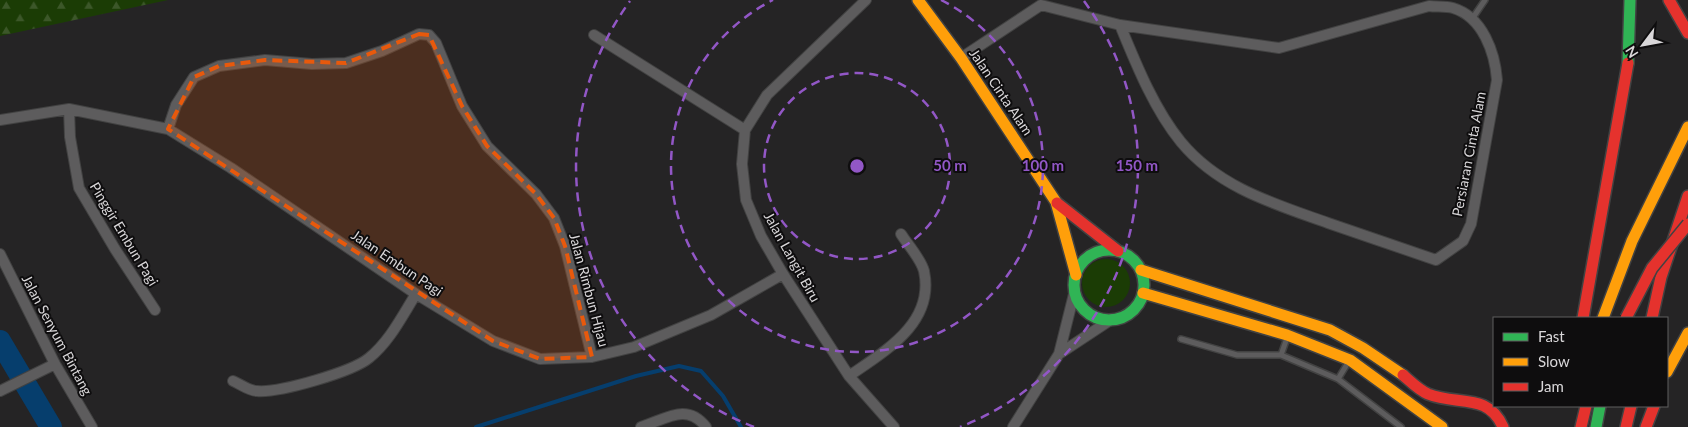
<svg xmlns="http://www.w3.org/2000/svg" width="1688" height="427" viewBox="0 0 1688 427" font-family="Lato,sans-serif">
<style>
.grass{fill:#1b3c05}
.forest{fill:url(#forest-firs)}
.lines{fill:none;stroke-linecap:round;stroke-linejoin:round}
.stream{stroke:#063e6d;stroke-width:4}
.river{stroke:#063e6d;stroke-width:22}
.lane-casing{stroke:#424242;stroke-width:8}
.street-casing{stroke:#424242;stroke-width:12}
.fast-casing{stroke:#424242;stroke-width:14}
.slow-casing{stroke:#424242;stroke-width:14}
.jam-casing{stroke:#424242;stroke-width:14}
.lane{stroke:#5d5c5d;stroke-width:5}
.street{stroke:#5d5c5d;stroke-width:10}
.fast{stroke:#30b455;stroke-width:11}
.slow{stroke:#ff9f0a;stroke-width:11}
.jam{stroke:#e5322d;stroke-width:11}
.jam-bridge-casing{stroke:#424242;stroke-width:14;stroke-linecap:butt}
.jam-bridge{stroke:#e5322d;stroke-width:11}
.marked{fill:#e8590c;fill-opacity:0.2;stroke:#e8590c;stroke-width:4;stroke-dasharray:10 6;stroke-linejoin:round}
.ring{fill:none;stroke:#9257c6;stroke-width:2.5;stroke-dasharray:9 6}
.labels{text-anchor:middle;stroke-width:4;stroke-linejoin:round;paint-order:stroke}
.street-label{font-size:14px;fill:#d9d7d9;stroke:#0e0d0e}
.centre{fill:#9257c6;stroke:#0e0d0e;stroke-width:2.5}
.ring-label{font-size:15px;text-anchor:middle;font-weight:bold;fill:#9257c6;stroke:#0e0d0e;stroke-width:4;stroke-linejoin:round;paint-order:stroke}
</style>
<defs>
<pattern id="forest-firs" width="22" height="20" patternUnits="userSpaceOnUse" patternTransform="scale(1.25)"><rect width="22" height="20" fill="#1b3c05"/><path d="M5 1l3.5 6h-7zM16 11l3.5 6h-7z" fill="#3c5729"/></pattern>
</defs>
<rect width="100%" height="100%" fill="#252425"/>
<path class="grass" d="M1082 283a24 24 0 1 1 48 0a24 24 0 1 1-48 0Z"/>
<path class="forest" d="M0,0h168l-168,36z"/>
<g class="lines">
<path class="stream" d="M476,427l160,-51 43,-10 22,5 22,25 18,31"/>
<path class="river" d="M0,341l51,86"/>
<defs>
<path id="lane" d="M1472,19l13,-19
M1287,338l-6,17 57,24 63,48
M1181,339l56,16h44
M1338,379l11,-18"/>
<path id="street" d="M866,0l-99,95 -22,35 -3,34 4,36 15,36 22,38 66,102 45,51
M594,35l151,95
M961,58l80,-53 79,20 159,23 150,-42c7,1 16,0 24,2 30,9 42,45 44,72l-26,144 -8,17 -27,19c-36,-12 -72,-25 -108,-37 -53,-19 -109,-35 -147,-81 -27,-33 -45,-78 -61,-117
M69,109l1,28 9,51 36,61 40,61
M0,120l69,-11 99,20 63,39 185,126 77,47 47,18 52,-2 42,-10 77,-32 72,-41
M168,129l8,-24 18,-28 25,-11 46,-6 47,4 34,-1 36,-12 37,-17 10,1 7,8 26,63 25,40 49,48 18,24 11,28 27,111
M0,254l55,110 37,63
M1059,354l53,-35
M849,376c36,-25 86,-53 75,-105 -3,-12 -16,-26 -23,-37
M233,381c7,3 16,10 24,10 22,2 95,-19 112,-33 21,-17 33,-42 47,-64
M0,391l55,-27
M641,427c25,-8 46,-25 65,0
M1013,427l46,-73 16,-64"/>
<path id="fast" d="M1628,63l2,-63
M1074 285a35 35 0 1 1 70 0a35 35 0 1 1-70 0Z
M1596,427l4,-21"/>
<path id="slow" d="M918,0l43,58 95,144 20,73
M1141,270l189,60 33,18 40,27
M1143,293l144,42 63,25 92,67
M1603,318l29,-77 56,-114
M1667,372l21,-39"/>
<path id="jam" d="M1669,0l19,33
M1057,203l61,48
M1583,318l45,-255
M1652,318l9,-41 27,-81
M1403,375c8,7 16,15 25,19 29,12 60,-2 75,33
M1581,427l5,-21
M1626,427l5,-21
M1646,427l8,-21"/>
</defs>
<use href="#lane" class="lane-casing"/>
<use href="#street" class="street-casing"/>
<use href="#fast" class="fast-casing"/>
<use href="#slow" class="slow-casing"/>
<use href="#jam" class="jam-casing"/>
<use href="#lane" class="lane"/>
<use href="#street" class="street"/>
<use href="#fast" class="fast"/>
<use href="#slow" class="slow"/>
<use href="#jam" class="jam"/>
<defs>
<path id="jam-bridge" d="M1626,318l26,-50 36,-44"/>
</defs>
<use href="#jam-bridge" class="jam-bridge-casing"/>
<use href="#jam-bridge" class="jam-bridge"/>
</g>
<path class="marked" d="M419,34l10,1 33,71 25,40 49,48 18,24 11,28 27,111 -52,2 -47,-18 -325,-212 26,-52 25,-11 46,-6 81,3z"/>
<g class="ring">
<circle cx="857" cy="166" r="93"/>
<path d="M941 0A186 186 0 1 1 773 0"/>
<path d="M754 427A280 280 0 0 1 630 1M1084 1A280 280 0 0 1 960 427"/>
</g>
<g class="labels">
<g class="street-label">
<text transform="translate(1001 92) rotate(56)" y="5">Jalan Cinta Alam</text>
<text transform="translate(1469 154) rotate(-79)" y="5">Persiaran Cinta Alam</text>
<text transform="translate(124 234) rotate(59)" y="5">Pinggir Embun Pagi</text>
<text transform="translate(792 257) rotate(61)" y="5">Jalan Langit Biru</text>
<text transform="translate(397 263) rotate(34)" y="5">Jalan Embun Pagi</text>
<text transform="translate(589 290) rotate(75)" y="5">Jalan Rimbun Hijau</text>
<text transform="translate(57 335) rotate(62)" y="5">Jalan Senyum Bintang</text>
</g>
</g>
<circle cx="857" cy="166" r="8" class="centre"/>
<g class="ring-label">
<text x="950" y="171">50 m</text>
<text x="1043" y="171">100 m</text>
<text x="1137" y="171">150 m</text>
</g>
<rect x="1493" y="317" width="175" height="90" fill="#0e0d0e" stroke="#5f5e5f"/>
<rect x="1503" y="333" width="25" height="8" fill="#30b455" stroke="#5f5e5f"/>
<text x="1538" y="342" font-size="15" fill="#d9d7d9">Fast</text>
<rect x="1503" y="358" width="25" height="8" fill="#ff9f0a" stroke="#5f5e5f"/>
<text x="1538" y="367" font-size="15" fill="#d9d7d9">Slow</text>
<rect x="1503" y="383" width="25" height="8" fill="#e5322d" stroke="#5f5e5f"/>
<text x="1538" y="392" font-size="15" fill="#d9d7d9">Jam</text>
<g transform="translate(1643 45) rotate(238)" stroke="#0e0d0e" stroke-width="4" paint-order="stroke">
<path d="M0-4L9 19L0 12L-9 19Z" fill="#d9d7d9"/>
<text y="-8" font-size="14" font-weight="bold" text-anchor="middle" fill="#d9d7d9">N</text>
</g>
</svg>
